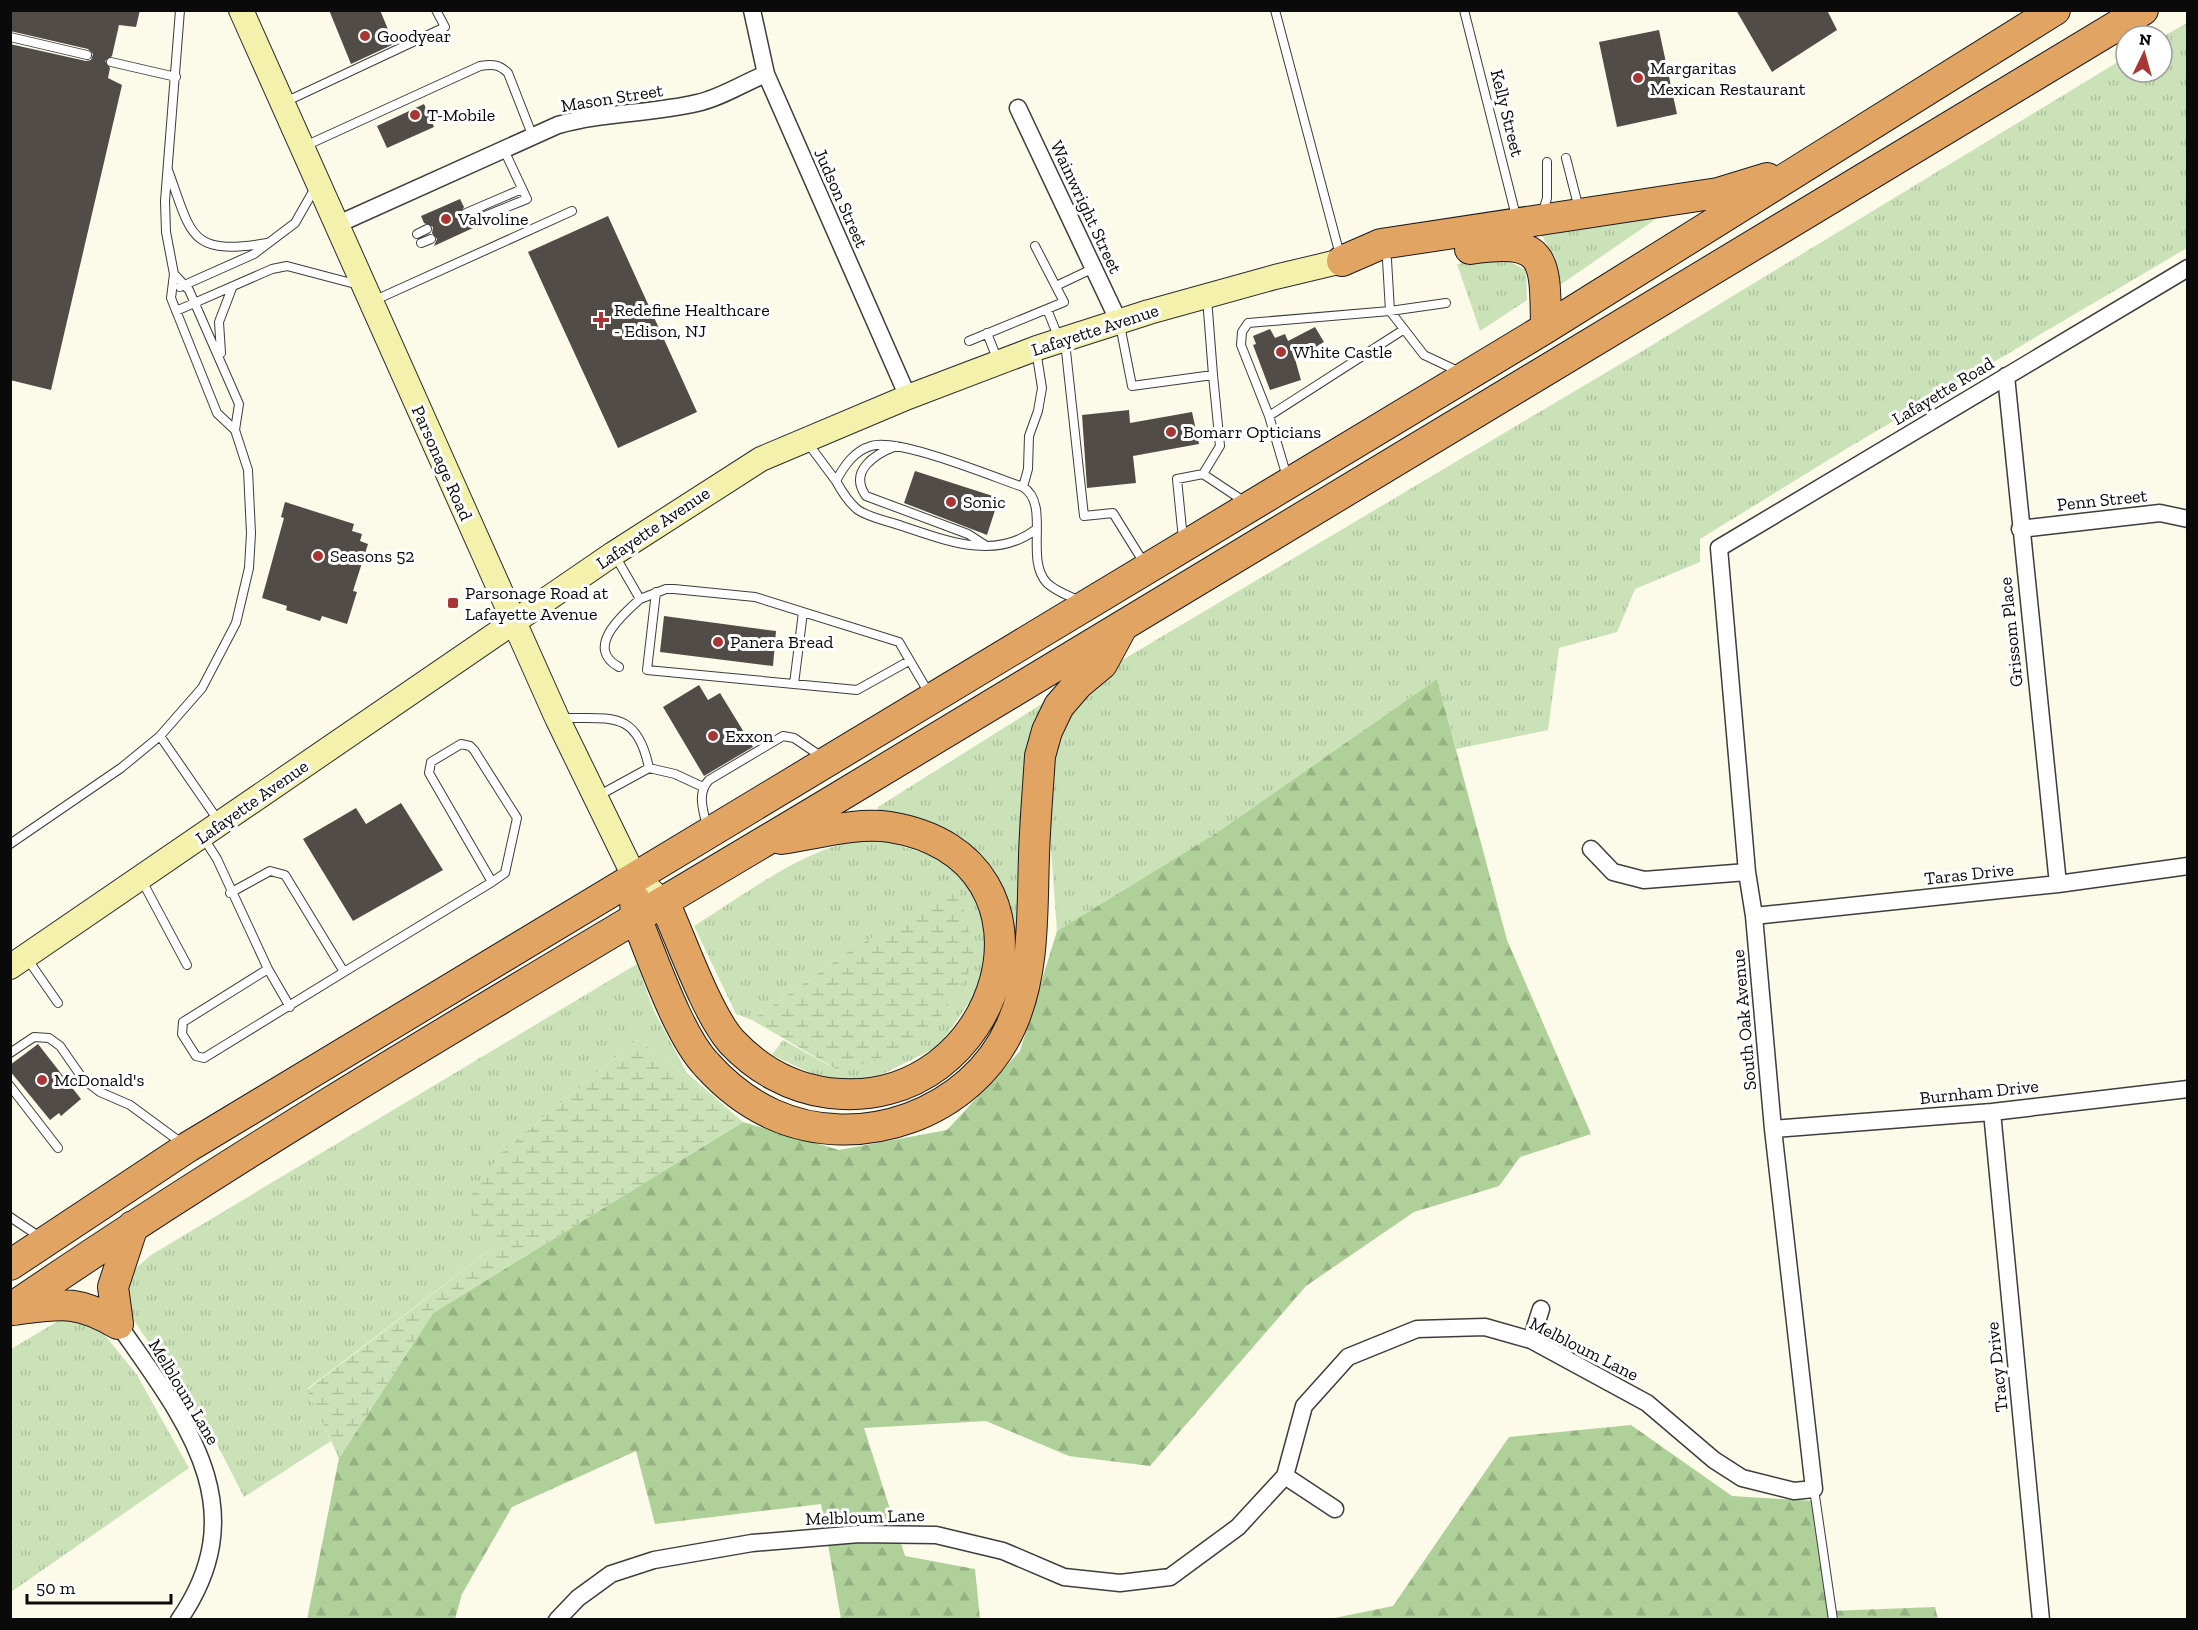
<svg xmlns="http://www.w3.org/2000/svg" width="2198" height="1630" viewBox="0 0 2198 1630" font-family="'Zilla Slab',serif">
<style>
.grass{fill:url(#grass-tufts)}
.forest{fill:url(#forest-firs)}
.wetland{fill:url(#wetland-marsh)}
.building{fill:#514c48}
.lines{fill:none;stroke-linecap:round;stroke-linejoin:round}
.lane-casing{stroke:#3d3d3d;stroke-width:10}
.street-casing{stroke:#3d3d3d;stroke-width:19}
.secondary-casing{stroke:#2c2c2c;stroke-width:26}
.highway-casing{stroke:#1b1b1b;stroke-width:32}
.lane{stroke:#fff;stroke-width:8}
.street{stroke:#fff;stroke-width:16}
.secondary{stroke:#f4f1ac;stroke-width:24}
.highway{stroke:#e2a462;stroke-width:30}
.poi-dot{fill:#a73634;stroke:#fff;stroke-width:2}
.labels{text-anchor:middle;stroke-width:6;stroke-linejoin:round;paint-order:stroke}
.poi-label{font-size:18px;fill:#0a0a0a;stroke:#fff;text-anchor:start}
.street-label{font-size:18px;fill:#0a0a0a;stroke:#fff}
</style>
<defs>
<pattern id="grass-tufts" width="24" height="20" patternUnits="userSpaceOnUse" patternTransform="scale(1.5)"><rect width="24" height="20" fill="#cbe2b8"/><path d="M3 7l-1-3M5 7V3M7 7l1-3M15 17l-1-3M17 17v-4M19 17l1-3" fill="none" stroke="#adc19d"/></pattern>
<pattern id="forest-firs" width="22" height="20" patternUnits="userSpaceOnUse" patternTransform="scale(1.5)"><rect width="22" height="20" fill="#afd099"/><path d="M5 1l3.5 6h-7zM16 11l3.5 6h-7z" fill="#95b182"/></pattern>
<pattern id="wetland-marsh" width="20" height="14" patternUnits="userSpaceOnUse" patternTransform="scale(1.5)"><rect width="20" height="14" fill="#cbe2b8"/><path d="M1 5h8M5 5V1M11 12h8M15 12V8" fill="none" stroke="#adc19d"/></pattern>
</defs>
<rect width="100%" height="100%" fill="#fcfae9"/>
<path class="grass" d="M2187,23v225l-336,198 -151,93v23l-65,27 -18,43 -58,16 -11,82 -92,19 -19,-70 -219,153 -161,99 -8,-109 2,-55 21,-65 37,-34 540,-321 477,-290v15h36v-35z
M1666,212l-106,73 -5,-28 -16,-26z
M1500,257l26,13 1,30 -47,31 -23,-67z
M1045,702l-17,56 -13,186 -4,2 -10,-52 -124,-80 1,-7z
M875,838l71,22 32,36 10,43 -6,45 -43,62 -66,33 -47,1 -54,-25 11,-15 58,32 8,-121 -97,69 -16,-6 -42,-88c54,-33 117,-84 181,-88z
M637,964l17,47 33,62 56,49 -105,-83 -136,113 -3,91 -192,146 24,52 -87,56 -27,-53 -92,-137 -3,-27 29,-25z
M70,1314l25,9 42,52 52,93 -178,124v-243z"/>
<path class="forest" d="M1437,679l70,261 84,194 -71,23 -21,29 -85,26 -108,74 -156,180 -81,-10 -83,-35 -122,7 41,128 70,13 5,50h-139l-20,-115 -166,20 -19,-73 -124,56 -50,87 -7,25 -148,1 32,-162 94,-145 310,-191 96,28 108,-20 73,-79 37,-120 161,-99z
M1631,1425l101,71 83,5 15,110 105,-4 3,12 -613,1 68,-14 116,-169z"/>
<path class="wetland" d="M958,888l18,72 -34,55 -37,34 -64,23 -89,-52 97,-69z
M638,1039l105,83 -310,191 -94,145 -32,-68 192,-147 -36,-37 39,-54z"/>
<path class="building" d="M10,10h130l-4,17 -17,-2 -7,31 -7,5 5,7 -2,10 14,7 -71,305 -41,-10v-336l76,17 5,-1 2,-6 -5,-5 -78,-18z
M329,10h51l14,34 -43,20z
M1736,10h91l10,20 -65,42z
M1659,30l18,84 -60,13 -18,-85z
M424,104l10,23 -47,21 -10,-22z
M460,199l4,8 -4,8 4,4v6l9,3 -39,18 3,-7 -5,-6 1,-6 -9,-4 -3,-7z
M608,216l89,196 -79,36 -90,-196z
M1315,327l9,15 -29,17 6,21 -31,10 -17,-45 3,-1 -3,-8 17,-7 5,9 10,-4 3,7z
M1129,410l1,13 62,-11 7,32 -66,12 3,27 -49,5 -5,-73z
M915,471l84,27 -12,37 -83,-32z
M285,502l69,22 -2,7 10,3 -2,7 8,3 -15,47 4,1 -10,32 -25,-8 -2,5 -34,-11 1,-4 -25,-8 22,-80 -3,-1z
M664,616l112,15 -3,35 -113,-14z
M699,685l9,15 12,-7 33,54 -49,29 -41,-69z
M401,803l42,67 -90,51 -50,-82 53,-31 10,16z
M38,1044l43,55 -20,17 -2,-3 -9,7 -40,-49v-6z"/>
<g class="lines">
<defs>
<path id="lane" d="M180,10l-15,191 1,31 8,42 -3,24 46,115 18,17
M1275,10l65,245
M1464,10l53,210
M10,37l77,18
M111,62l65,15
M285,102l160,-75 -9,-17
M305,146l175,-80c12,-2 19,-2 28,7l25,64
M1566,158l13,51
M168,170c24,66 21,86 99,73
M466,213l56,-24
M1542,215l5,-17v-36
M470,222l57,-23 -23,-49
M417,234l10,-5
M421,243l10,-4
M1387,260l3,51 34,44 36,17
M1056,286l38,-18
M180,287l74,-33 41,-31 20,-35
M373,301l199,-90
M1047,309l12,30
M176,311l96,-42 15,-3 72,19
M1120,325l12,61 81,-11 -6,-77
M987,333l11,28
M969,341l95,-39 -29,-56
M1065,342l19,174 29,-3 31,50
M221,353l-2,-31 13,-34
M1269,416l134,-86
M807,442l29,39
M896,446c-21,8 -48,25 -30,50l102,38 17,11
M1203,474l17,-28 -7,-71
M1287,477l-18,-61 -28,-71 1,-13 6,-9 142,-12 56,-8
M1023,487l5,-18 1,-33 9,-25 4,-23 -6,-38
M1035,530c-41,31 -90,10 -133,-4 -14,-5 -32,-8 -44,-16 -10,-8 -16,-18 -22,-29 8,-15 18,-30 35,-35 27,-9 122,31 152,41 28,17 1,72 24,96 8,8 22,13 33,18
M1183,539l-6,-60 26,-5 42,28
M614,554l26,45c-18,16 -56,49 -21,68
M656,592l-9,78 210,20 52,-29
M640,599l26,-10h8l81,8 144,45 31,53
M794,684l9,-72
M560,718c50,1 77,-9 89,50
M160,736l60,87
M596,797l53,-29 26,6 28,13
M707,828c-3,-17 -11,-34 2,-48l74,-44 11,2 28,19
M203,837l14,22 51,110 22,38
M10,844l111,-76 39,-32 42,-48 34,-65 13,-55 2,-35 -3,-63 -13,-40 4,-26 -50,-114 -15,-16
M141,879l46,86
M230,893l40,-22 15,4 59,97 148,-90 -63,-109 2,-11 30,-18 9,2 4,4 43,68 -12,55 -13,9
M26,957l32,46
M268,969l-85,53 -1,12 14,22 8,2 140,-86
M10,1053l24,-16 15,1 11,8 23,33 17,13 30,13 53,39
M10,1086l48,62
M10,1217l30,20
M1814,1489l19,131"/>
<path id="street" d="M752,10l14,64 142,323
M1018,108l101,214
M336,225l222,-100c45,-13 93,-11 139,-22 24,-5 46,-20 69,-29
M2006,376l52,508
M2020,529l140,-16 28,6
M1591,849l22,23 31,8 103,-8
M1754,916l304,-32 130,-18
M1992,1112l49,508
M1773,1129l219,-17 196,-23
M118,1324c65,94 140,182 61,296
M1531,1340l10,-31
M1285,1476l50,33
M557,1620l21,-22 33,-24 43,-14 98,-17 107,-9 77,1 67,16 61,26 56,6 50,-6 68,-50 47,-51 19,-70 44,-49 69,-28 68,-2 46,13 116,63 67,57 28,18 52,13 20,-2 -41,-360 -19,-213 -7,-44 -28,-324 469,-280"/>
<path id="secondary" d="M241,10l316,708 77,158 30,26
M10,967l603,-413 148,-95 147,-62 129,-49 112,-36 126,-35 67,-16"/>
<path id="highway" d="M1470,249c78,-12 75,11 76,79
M1342,261l39,-17 337,-51 49,-15
M635,900l1,18c17,40 42,117 71,147 18,20 41,38 65,49 87,40 200,0 239,-88 24,-53 21,-114 23,-170 1,-34 4,-67 6,-100l7,-25 12,-25 19,-22 24,-20 20,-37
M664,902c17,37 42,110 67,139 26,28 60,47 98,52 174,21 249,-235 61,-266 -35,-5 -74,7 -109,12
M10,1265l178,-118 1358,-819 509,-318
M10,1309c266,-182 546,-342 822,-508 437,-263 875,-525 1311,-791
M13,1310c47,-6 63,-11 105,14
M118,1324l-5,-37 20,-61"/>
</defs>
<use href="#lane" class="lane-casing"/>
<use href="#street" class="street-casing"/>
<use href="#secondary" class="secondary-casing"/>
<use href="#highway" class="highway-casing"/>
<use href="#lane" class="lane"/>
<use href="#street" class="street"/>
<use href="#secondary" class="secondary"/>
<use href="#highway" class="highway"/>
</g>
<g class="poi-dot">
<circle cx="365" cy="36" r="6"/>
<circle cx="1638" cy="78" r="6"/>
<circle cx="415" cy="115" r="6"/>
<circle cx="446" cy="219" r="6"/>
<path d="M598 311h6v6h6v6h-6v6h-6v-6h-6v-6h6z"/>
<circle cx="1281" cy="352" r="6"/>
<circle cx="1171" cy="432" r="6"/>
<circle cx="951" cy="502" r="6"/>
<circle cx="318" cy="556" r="6"/>
<rect x="447" y="597" width="12" height="12" rx="3"/>
<circle cx="718" cy="642" r="6"/>
<circle cx="713" cy="736" r="6"/>
<circle cx="42" cy="1080" r="6"/>
</g>
<g class="labels">
<g class="poi-label">
<text x="377" y="42">Goodyear</text>
<text x="1650" y="74">Margaritas<tspan x="1650" dy="21">Mexican Restaurant</tspan></text>
<text x="427" y="121">T-Mobile</text>
<text x="458" y="225">Valvoline</text>
<text x="614" y="316">Redefine Healthcare<tspan x="614" dy="21">- Edison, NJ</tspan></text>
<text x="1293" y="358">White Castle</text>
<text x="1183" y="438">Bomarr Opticians</text>
<text x="963" y="508">Sonic</text>
<text x="330" y="562">Seasons 52</text>
<text x="465" y="599">Parsonage Road at<tspan x="465" dy="21">Lafayette Avenue</tspan></text>
<text x="730" y="648">Panera Bread</text>
<text x="725" y="742">Exxon</text>
<text x="54" y="1086">McDonald's</text>
</g>
<g class="street-label">
<text transform="translate(612 98) rotate(-9)" y="6">Mason Street</text>
<text transform="translate(1507 113) rotate(76)" y="6">Kelly Street</text>
<text transform="translate(841 198) rotate(66)" y="6">Judson Street</text>
<text transform="translate(1086 207) rotate(65)" y="6">Wainwright Street</text>
<text transform="translate(1095 330) rotate(-18)" y="6">Lafayette Avenue</text>
<text transform="translate(1943 391) rotate(-31)" y="6">Lafayette Road</text>
<text transform="translate(442 463) rotate(66)" y="6">Parsonage Road</text>
<text transform="translate(2102 500) rotate(-6)" y="6">Penn Street</text>
<text transform="translate(653 528) rotate(-34)" y="6">Lafayette Avenue</text>
<text transform="translate(2011 632) rotate(-96)" y="6">Grissom Place</text>
<text transform="translate(252 802) rotate(-35)" y="6">Lafayette Avenue</text>
<text transform="translate(1969 874) rotate(-6)" y="6">Taras Drive</text>
<text transform="translate(1744 1020) rotate(-95)" y="6">South Oak Avenue</text>
<text transform="translate(1979 1092) rotate(-6)" y="6">Burnham Drive</text>
<text transform="translate(1584 1349) rotate(27)" y="6">Melbloum Lane</text>
<text transform="translate(1997 1367) rotate(-96)" y="6">Tracy Drive</text>
<text transform="translate(184 1392) rotate(59)" y="6">Melbloum Lane</text>
<text transform="translate(865 1517) rotate(-2)" y="6">Melbloum Lane</text>
</g>
</g>
<rect width="2198" height="1630" fill="none" stroke="#0a0a0a" stroke-width="24"/>
<g transform="translate(2144 54) rotate(5)"><circle r="28" fill="#ffffff" stroke="#9d9d9d" stroke-width="1.5"/>
<path d="M0-4.5L10 22L0 15L-10 22Z" fill="#a73634"/>
<text y="-9" font-size="16" font-weight="bold" text-anchor="middle" fill="#0a0a0a">N</text>
</g>
<path d="M27 1594v9h144v-9" fill="none" stroke="#0a0a0a" stroke-width="3"/>
<text x="36" y="1594" font-size="18" fill="#0a0a0a" stroke="#ffffff" stroke-width="4.5" paint-order="stroke">50 m</text>
</svg>
